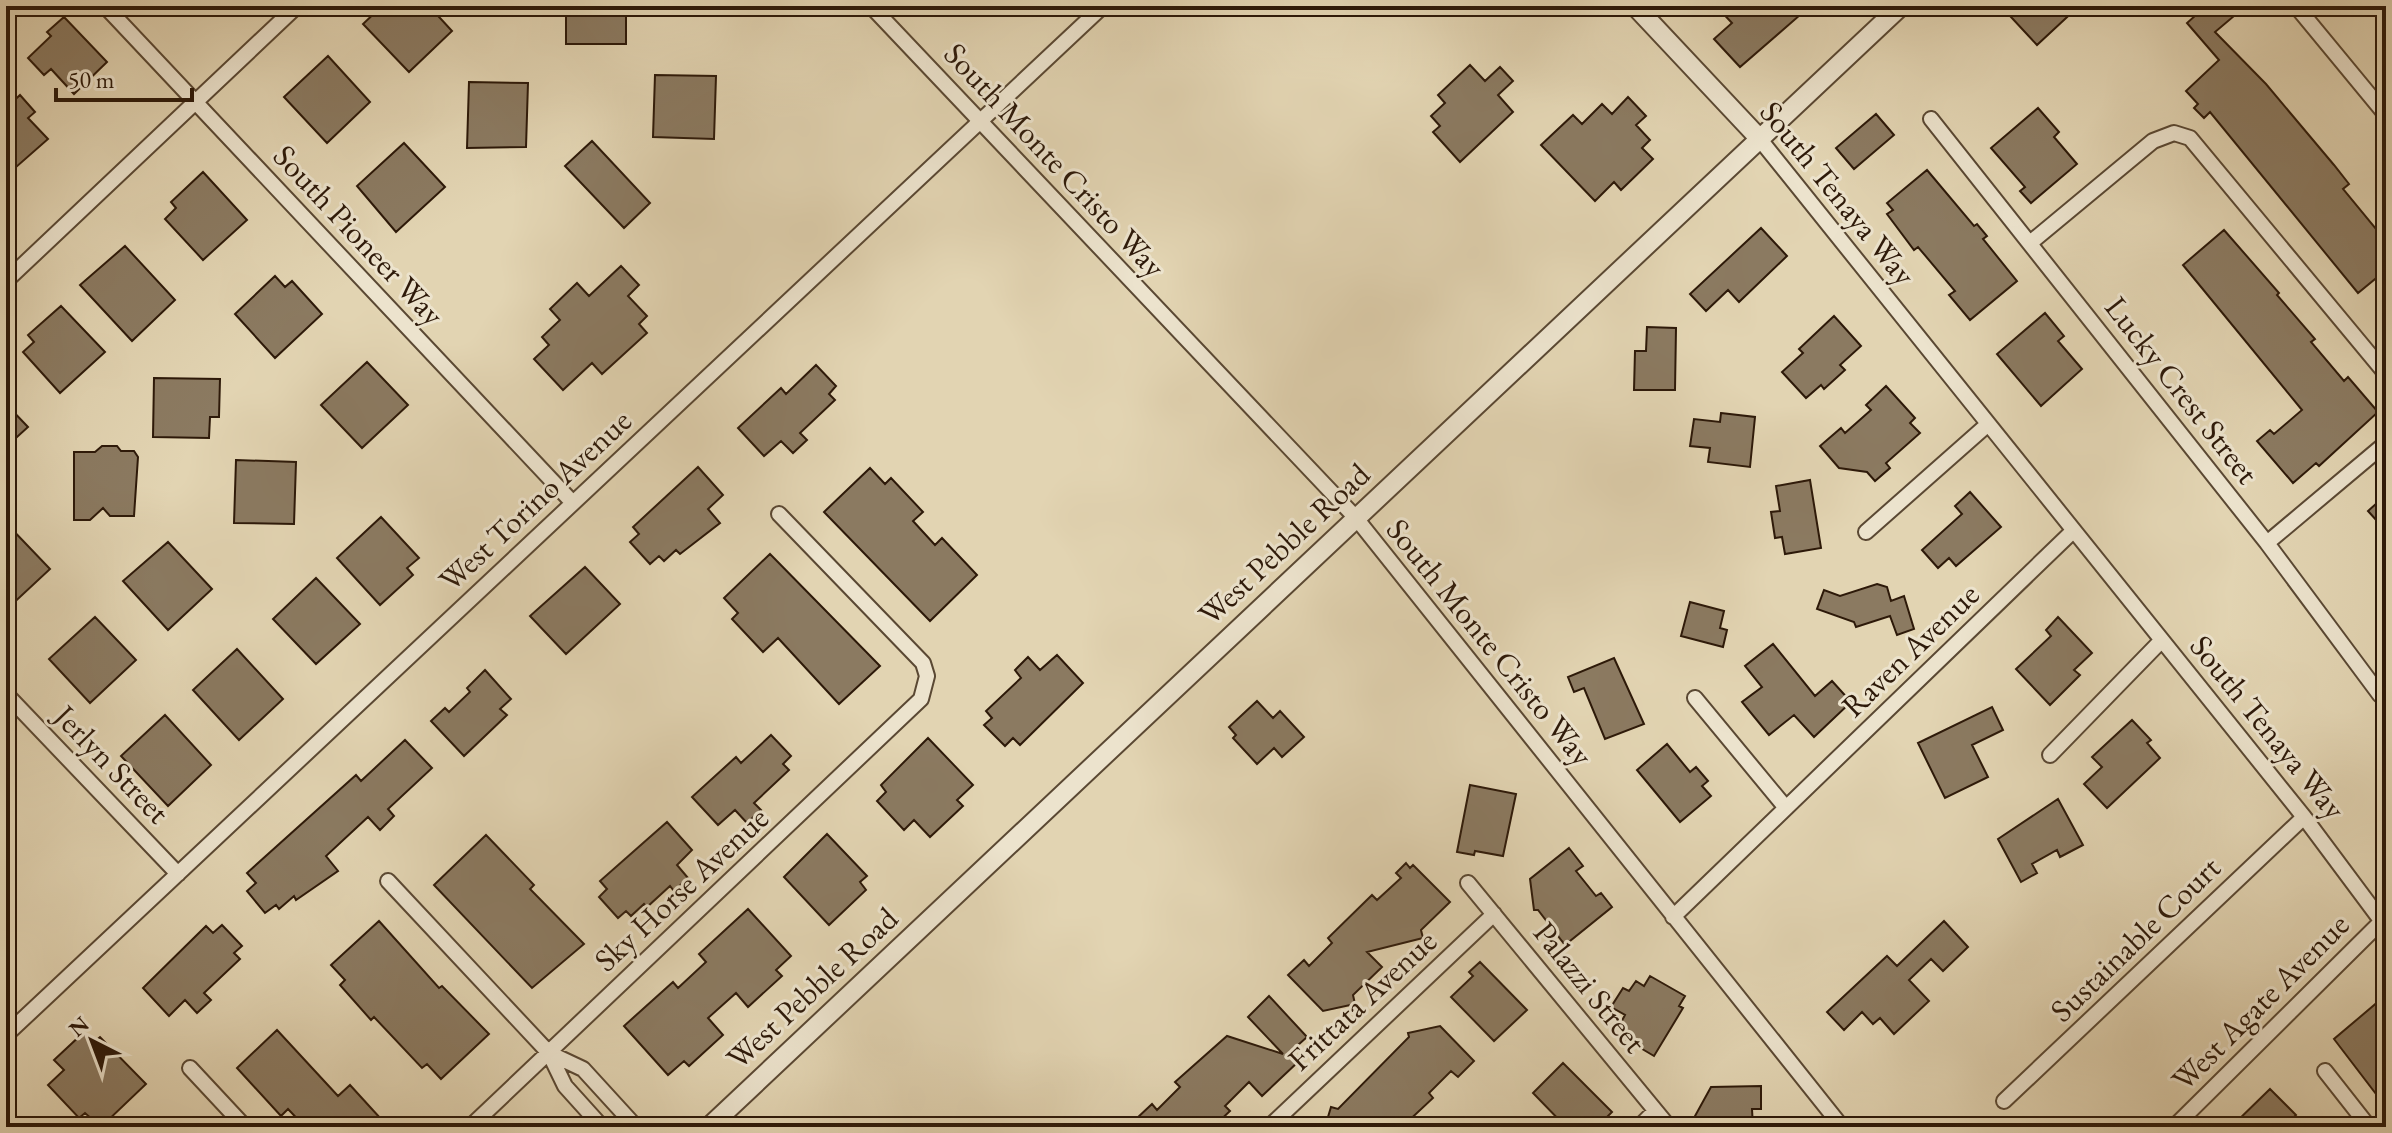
<svg xmlns="http://www.w3.org/2000/svg" width="2392" height="1133" viewBox="0 0 2392 1133" font-family="'EB Garamond',serif">
<style>
.building{fill:#8b7a61;stroke:#2d1909;stroke-width:2}
.lines{fill:none;stroke-linecap:round;stroke-linejoin:round}
.minor-casing{stroke:#5a4833;stroke-width:18}
.tertiary-casing{stroke:#5a4833;stroke-width:22}
.minor{stroke:#ece3cd;stroke-width:14}
.tertiary{stroke:#ece3cd;stroke-width:18}
.labels{text-anchor:middle;stroke-width:6;stroke-linejoin:round;paint-order:stroke}
.street-label{font-size:32px;fill:#2d1909;stroke:#ece3cd}
</style>
<rect width="100%" height="100%" fill="#e2d4b2"/>
<filter id="stains"><feTurbulence type="fractalNoise" baseFrequency=".0025" numOctaves="4"/><feColorMatrix values="0 0 0 0 .2 0 0 0 0 .09 0 0 0 0 .02 0 0 0 .5 -.17"/></filter>
<radialGradient id="worn" r=".72"><stop offset=".6" stop-color="#630" stop-opacity="0"/><stop offset="1" stop-color="#630" stop-opacity=".3"/></radialGradient>
<path class="building" d="M382,6h47l23,25 -43,41 -46,-48z
M566,6h60v38h-60z
M1716,6h76l8,9 -60,52 -26,-28 18,-16z
M2023,6h56l-42,39 -26,-28z
M2206,6h19l9,10 -19,16 51,52 68,81 15,19 -6,5 43,52v29l-28,23 -148,-181 -6,6 -10,-10 4,-4 -12,-13 33,-31 -32,-37z
M64,17l43,45 -33,32 -23,-25 -7,6 -16,-17 23,-22 -4,-4z
M328,56l42,46 -43,41 -43,-46z
M1470,65l15,16 15,-14 13,14 -15,14 15,17 -53,50 -27,-30 7,-6 -9,-10 14,-13 -7,-8z
M655,75l61,1 -2,63 -61,-2z
M469,82l59,1 -2,64 -59,1z
M20,95l15,17 -7,6 20,21 -33,29 -9,-9v-51z
M1628,97l18,19 -10,9 14,15 -8,8 11,11 -32,31 -7,-8 -19,19 -54,-56 32,-30 9,9 20,-20 10,10z
M2038,108l21,24 -5,5 23,27 -46,39 -11,-12 5,-4 -34,-39z
M1876,114l18,21 -40,34 -18,-21z
M592,141l58,62 -26,25 -59,-62z
M404,143l41,44 -49,45 -39,-46z
M1927,170l47,56 3,-2 10,12 -4,3 34,42 -47,39 -21,-25 6,-4 -37,-44 -4,3 -27,-36 6,-4 -6,-7z
M203,172l44,48 -44,40 -38,-41 11,-11 -5,-6z
M1761,228l26,28 -48,46 -11,-12 -22,21 -16,-17z
M2224,230l55,63 -2,2 38,44 -4,3 33,39 4,-4 30,35 -59,54 -3,-3 -23,20 -36,-42 13,-11 4,4 28,-24 -119,-145z
M125,246l50,54 -43,41 -52,-56z
M621,266l18,19 -11,11 19,20 -8,8 8,9 -45,41 -10,-11 -29,27 -29,-31 15,-14 -7,-8 18,-17 -10,-11 27,-26 12,13z
M275,276l10,11 7,-6 30,33 -47,44 -40,-44z
M61,306l44,46 -45,41 -37,-41 11,-10 -6,-7z
M2045,313l19,23 -6,5 24,28 -41,37 -44,-52z
M1834,316l27,30 -21,19 5,5 -21,19 -3,-4 -15,13 -24,-26 21,-19 -4,-4z
M1647,327l29,1 -1,62h-41l1,-39h11z
M367,362l41,43 -46,43 -41,-43z
M816,365l20,21 -7,8 6,6 -35,33 7,7 -14,13 -12,-12 -17,15 -26,-28 43,-40 5,6z
M154,378l66,1 -1,38h-9l-1,21 -56,-1z
M1886,386l29,32 -5,5 10,10 -34,30 4,5 -15,13 -8,-9 -28,-4 -19,-22 21,-18 4,5 26,-23 -5,-5z
M6,404l22,23 -22,20z
M1721,413l34,4 -5,50 -42,-5 2,-14 -20,-2 4,-27 26,3z
M102,446h15l4,5h13l4,6 -4,59h-24l-7,-8 -13,12h-16v-68h21z
M236,460l60,2 -2,62 -60,-1z
M698,467l25,28 -15,14 12,14 -40,31 -4,-4 -12,11 -5,-5 -9,8 -20,-22 9,-8 -6,-7z
M870,468l15,16 6,-6 32,34 -10,9 22,24 7,-7 35,37 -47,46 -106,-109z
M1810,480l11,68 -36,6 -3,-17 -7,1 -4,-26 9,-1 -4,-25z
M1970,492l31,35 -45,39 -7,-8 -11,10 -16,-18 40,-36 -7,-8z
M2386,495v36l-18,-20z
M381,517l38,41 -12,10 6,7 -33,30 -43,-47z
M6,523l44,46 -44,41z
M168,542l44,47 -44,41 -45,-49z
M770,554l110,112 -41,38 -61,-66 -15,14 -31,-33 6,-6 -14,-15z
M585,567l35,37 -54,50 -36,-38z
M316,578l44,46 -44,40 -43,-45z
M1877,584l10,3 4,14 13,-5 10,33 -17,6 -7,-19 -34,11 -2,-5 -37,-13 7,-19 16,6z
M1690,602l34,9 -4,17 7,2 -4,17 -42,-11z
M95,617l41,43 -46,43 -41,-44z
M2058,617l34,36 -18,17 6,5 -30,30 -34,-36 35,-33 -5,-6z
M1773,644l42,52 17,-15 19,21 -37,35 -20,-22 -25,20 -27,-33 20,-15 -17,-21z
M237,649l46,50 -44,41 -46,-50z
M1057,655l26,28 -63,62 -7,-7 -8,8 -21,-21 8,-7 -6,-7 35,-33 -6,-8 13,-13 12,13z
M1614,658l30,66 -39,15 -21,-51 -10,4 -6,-15z
M485,670l26,29 -11,10 7,6 -43,41 -33,-35 14,-13 4,4 21,-20 -3,-4z
M1257,701l16,17 7,-7 24,26 -22,20 -8,-9 -17,16 -24,-26 3,-3 -7,-8z
M1992,707l11,23 -31,15 16,32 -43,21 -27,-55z
M165,715l46,50 -43,41 -47,-50z
M2132,720l19,20 -4,3 13,15 -53,50 -23,-24 18,-17 -10,-10z
M771,735l20,21 -8,8 6,6 -35,33 7,7 -14,13 -12,-13 -17,15 -26,-28 44,-40 5,6z
M928,738l45,47 -16,15 6,6 -33,31 -16,-17 -10,10 -27,-29 9,-9 -5,-7z
M405,740l27,28 -44,41 6,7 -14,14 -12,-13 -42,39 12,15 -42,29 -2,-4 -15,13 -3,-4 -11,8 -18,-22 9,-8 -9,-10 109,-98 5,6z
M1667,744l23,28 6,-5 12,14 -6,5 9,10 -31,26 -43,-52z
M1470,785l46,9 -13,62 -28,-5 -1,4 -17,-3z
M2058,799l25,46 -23,12 -3,-7 -25,14 5,9 -16,9 -23,-43z
M667,822l25,28 -15,15 11,13 -14,13 -4,-5 -23,21 -3,-3 -13,12 -5,-5 -8,7 -19,-21 8,-8 -7,-8z
M827,834l40,42 -7,6 6,8 -37,35 -45,-48z
M486,835l48,50 -4,4 54,55 -52,44 -98,-103z
M1569,848l14,18 -7,5 20,25 5,-3 11,14 -47,38 -27,-35h-4l-4,-31z
M1406,863l4,5 3,-3 37,37 -29,28 2,8 -56,14 15,15 -29,28 2,9 -32,7 -35,-36 16,-15 5,6 23,-23 -4,-5 44,-43 5,5 24,-22 -5,-5z
M748,909l43,47 -15,14 6,6 -34,31 -12,-14 -28,25 15,17 -34,31 -5,-5 -16,14 -44,-49 49,-44 5,6 28,-26 -7,-8z
M379,921l60,67 3,-2 47,48 -48,45 -14,-15 -5,4 -48,-51 -3,3 -31,-35 5,-5 -14,-15z
M1944,921l24,26 -25,24 -12,-12 -22,21 20,21 -35,33 -14,-16 -7,6 -11,-12 -18,18 -17,-18 60,-56 10,10z
M222,925l20,21 -8,7 6,6 -36,34 7,7 -14,13 -12,-13 -16,16 -26,-28 63,-62 7,7z
M1480,962l47,48 -33,31 -43,-44 22,-21 -4,-4z
M1650,976l35,20 -6,10 4,2 -29,48 -27,-16 4,-7 -12,-7 6,-11 -14,-8 12,-19 6,3 7,-10 8,5z
M2386,995v112l-52,-68z
M1269,996l38,41 -20,18 13,5 -38,36 -13,-14 -24,24 5,5 -17,16h-69l-8,-8 16,-15 5,6 23,-23 -5,-5 52,-46 56,18 -35,-37z
M1440,1026l34,35 -16,16 -7,-6 -22,22 4,5 -31,29h-77l6,-20 7,2 71,-72 -1,-4z
M277,1030l61,66 12,-11 31,34 -9,8h-67l-17,-18 -7,7 -44,-48z
M83,1033l10,10 7,-6 46,47 -45,43 -16,-14 -6,5 -31,-33 16,-15 -10,-10z
M1563,1063l49,49 -11,11 -4,-4 -8,8h-23l-33,-34z
M1761,1086v23h-9l1,18h-37l-21,-11 16,-29z
M2270,1089l26,26 -12,12h-53z"/>
<g class="lines">
<defs>
<path id="minor" d="M105,6l468,497
M871,6l485,512 486,609
M2296,6l90,109
M1931,119l336,424 113,152 6,3
M1758,137l546,680 82,110
M2030,243l123,-102 21,-8 16,5 196,236
M6,281l291,-275
M1866,532l121,-107
M2267,543l119,-100
M6,694l172,180
M1695,698l91,110
M2050,755l110,-113
M388,881l161,172 16,33 37,41
M1468,883l201,244
M1673,917l400,-386
M6,1035l1097,-1029
M549,1053l34,16 53,58
M190,1068l55,59
M2325,1071l44,56
M2004,1101l300,-284
M470,1127l451,-428 6,-23 -4,-13 -144,-149
M1269,1127l225,-213
M1639,1127l16,-16
M2174,1127l212,-210"/>
<path id="tertiary" d="M1635,6l123,131
M709,1127l1192,-1121"/>
</defs>
<use href="#minor" class="minor-casing"/>
<use href="#tertiary" class="tertiary-casing"/>
<use href="#minor" class="minor"/>
<use href="#tertiary" class="tertiary"/>
</g>
<g class="labels">
<g class="street-label">
<text transform="translate(1055 160) rotate(47)" y="11">South Monte Cristo Way</text>
<text transform="translate(1838 193) rotate(51)" y="11">South Tenaya Way</text>
<text transform="translate(359 235) rotate(47)" y="11">South Pioneer Way</text>
<text transform="translate(2182 390) rotate(52)" y="11">Lucky Crest Street</text>
<text transform="translate(535 500) rotate(-43)" y="11">West Torino Avenue</text>
<text transform="translate(1284 544) rotate(-43)" y="11">West Pebble Road</text>
<text transform="translate(1490 642) rotate(51)" y="11">South Monte Cristo Way</text>
<text transform="translate(1910 650) rotate(-44)" y="11">Raven Avenue</text>
<text transform="translate(2268 727) rotate(51)" y="11">South Tenaya Way</text>
<text transform="translate(112 764) rotate(46)" y="11">Jerlyn Street</text>
<text transform="translate(681 889) rotate(-43)" y="11">Sky Horse Avenue</text>
<text transform="translate(2135 939) rotate(-44)" y="11">Sustainable Court</text>
<text transform="translate(1590 987) rotate(51)" y="11">Palazzi Street</text>
<text transform="translate(812 988) rotate(-43)" y="11">West Pebble Road</text>
<text transform="translate(1362 1000) rotate(-43)" y="11">Frittata Avenue</text>
<text transform="translate(2260 1002) rotate(-45)" y="11">West Agate Avenue</text>
</g>
</g>
<rect width="2392" height="1133" fill="none" stroke="#e2d4b2" stroke-width="32"/>
<rect x="8" y="8" width="2376" height="1117" fill="none" stroke="#2d1909" stroke-width="4"/>
<rect x="16" y="16" width="2360" height="1101" fill="none" stroke="#2d1909" stroke-width="2"/>
<g transform="translate(92 1041) rotate(318)" stroke="#ece3cd" stroke-width="6" paint-order="stroke">
<path d="M0-6L14 30L0 20L-14 30Z" fill="#2d1909"/>
<text y="-12" font-size="22" font-weight="bold" text-anchor="middle" fill="#2d1909">N</text>
</g>
<path d="M56 88v12h136v-12" fill="none" stroke="#2d1909" stroke-width="4"/>
<text x="68" y="88" font-size="24" fill="#2d1909" stroke="#ece3cd" stroke-width="6" paint-order="stroke">50 m</text>
<rect width="100%" height="100%" filter="url(#stains)"/>
<rect width="100%" height="100%" fill="url(#worn)"/>
</svg>
